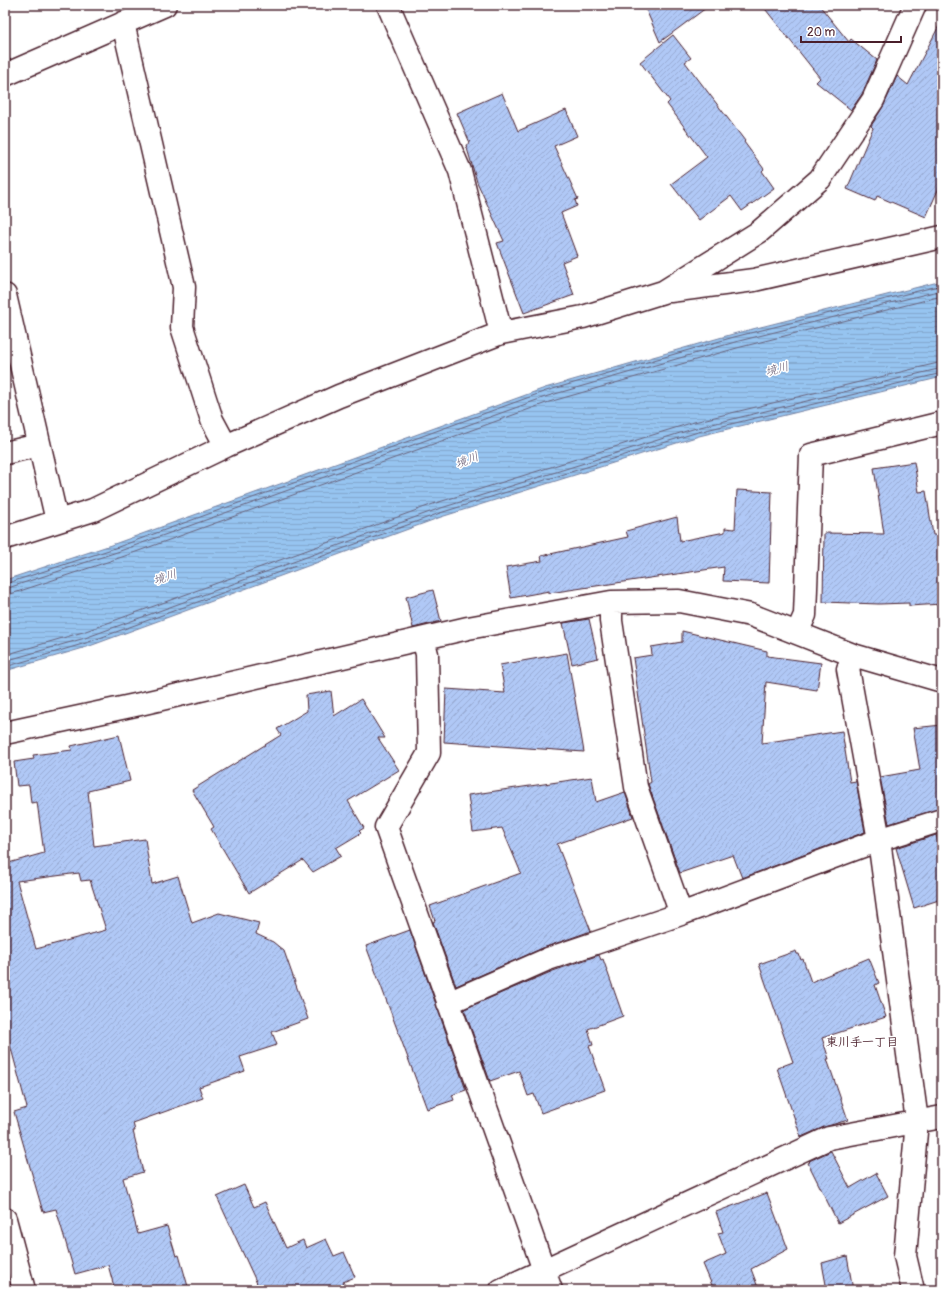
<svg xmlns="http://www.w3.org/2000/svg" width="947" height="1295" viewBox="0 0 947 1295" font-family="Pangolin,'Klee One',sans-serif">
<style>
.water{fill:url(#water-rules);stroke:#7882a1}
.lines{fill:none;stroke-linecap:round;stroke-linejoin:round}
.shore{stroke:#68617a;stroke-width:1}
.building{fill:url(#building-hatch);stroke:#4a1f2b;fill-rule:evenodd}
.minor-casing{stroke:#4a1f2b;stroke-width:25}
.tertiary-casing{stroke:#4a1f2b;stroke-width:25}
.minor{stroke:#fff;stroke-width:22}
.tertiary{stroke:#fff;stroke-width:22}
.labels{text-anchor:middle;stroke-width:3;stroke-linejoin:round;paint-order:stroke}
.water-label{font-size:12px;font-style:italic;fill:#655970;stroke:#fff}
.neighbourhood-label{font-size:12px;font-weight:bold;fill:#4a1f2b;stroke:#fff}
</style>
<defs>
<pattern id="water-rules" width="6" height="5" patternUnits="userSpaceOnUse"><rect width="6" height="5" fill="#96c4f0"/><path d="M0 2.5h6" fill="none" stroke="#83a8ce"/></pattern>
<pattern id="building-hatch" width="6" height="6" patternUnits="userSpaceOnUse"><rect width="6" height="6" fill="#b0c8f6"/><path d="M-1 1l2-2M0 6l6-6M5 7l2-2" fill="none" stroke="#99abd3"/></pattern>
</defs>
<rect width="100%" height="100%" fill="#fff"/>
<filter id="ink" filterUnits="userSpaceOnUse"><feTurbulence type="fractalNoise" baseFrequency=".025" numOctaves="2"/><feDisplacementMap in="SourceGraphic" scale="8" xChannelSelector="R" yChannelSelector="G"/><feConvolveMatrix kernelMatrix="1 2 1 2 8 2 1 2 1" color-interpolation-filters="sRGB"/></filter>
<g filter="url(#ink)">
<path class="water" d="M942,281v96l-243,59 -258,81 -354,130 -82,24v-91l112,-37 428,-155 188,-54z"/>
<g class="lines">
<path class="shore" d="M5,584l113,-37 428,-156 188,-54 208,-52
M5,589l115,-38 428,-155 187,-54 207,-52
M5,595l6,-1 111,-37 427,-155 188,-54 205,-52
M5,655l78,-23 353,-129 258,-81 248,-60
M5,661l80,-23 353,-129 258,-81 246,-60
M5,667l81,-24 354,-130 258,-81 244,-59"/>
</g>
<path class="building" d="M644,5h66l-50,37z
M762,5h57l30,37 2,-3 26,21 -15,34 -11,16 -35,-28 4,-4z
M942,20v161l-16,36 -49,-21 -2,5 -28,-12 26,-61 -2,-2 13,-21 13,-29 11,9z
M673,35l18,23 -6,4 60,79 -1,1 20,27 -2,2 12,17 -32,23 -11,-15 -32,24 -28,-36 36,-27 -40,-53 3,-3 -30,-39z
M502,93l16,38 48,-21 11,26 -23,10 24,53 -3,1 2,6 -16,7 16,43 -15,6 12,33 -50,18 -27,-70 7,-2 -27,-59 -11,-37 4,-2 -13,-30z
M914,462l5,30 7,-1 7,44h8l1,69 -33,2v-3l-30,1 -56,-2 1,-69 60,1 -10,-66z
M737,490l35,2 -3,91 -46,-2 1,-14 -175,26v-2l-38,7 -5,-31 36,-6 -1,-5 87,-19 -2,-6 51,-14 3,24 45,-9v-4l10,1z
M433,590l8,31 -28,7 -7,-31z
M589,619l9,39 -26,6 -9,-41z
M682,631l85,20v5l54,7 -4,27 -51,-8 -4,61 80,-12 8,51 6,-1 9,51 -123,46 -9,-23 -53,18 -32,-89 3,-2 -18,-124 19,-3 -1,-8 31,-5z
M567,653l17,99 -140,-10 2,-53 59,4 -5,-28z
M331,691l3,25 27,-17 24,39h-7l21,32 -51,31 16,27 -5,3 2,2 -25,15 5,8 -28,16 -10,-12 -54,33 -38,-64 3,-2 -22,-37 89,-55 -4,-6 30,-18 -1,-16z
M942,725v83l-53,16 -9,-47 40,-7 -7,-42z
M119,735l11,46 -42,10 6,55 51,-7 7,45 26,-8 14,47 27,-10 40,10 -3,11 17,8 11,9 24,68 -36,13 5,13 -37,12 5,14 -46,16 4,11 -70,25 2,8h-2l10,41 -20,6 15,56 29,-8 9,30 3,-1 10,35h-74l-7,-25 -33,9 -19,-65 -13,3 -29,-100 13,-4 -22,-82v-162l39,-11 -7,-51 -6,1 -2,-18 -12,1 -3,-24 20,-3 -1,-4 39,-5 -1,-4zM79,873l2,8 9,-1 16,50 -70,19 -19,-68z
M592,777l4,25 29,-10 8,25 -76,27 34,87 -48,17 -87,38 -23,-64 2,-1 -5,-15 91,-33 -19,-45 -29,4 -5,-37z
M936,835l6,18v46l-28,9 -18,-60z
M410,930l56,160 -14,5 2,5 -27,9 -61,-163z
M796,951l1,3h2l2,6 2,-1 8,23 58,-24 10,25 -4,2 11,32 -64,21 7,21h-2l21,61 -24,7 -23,10 -24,-69 16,-6 -34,-98z
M599,955l2,5 2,-1 20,57 -35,13 5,16 -4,1 16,44 -64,23 -7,-19 -6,2 -9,-25 -29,10 -26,-72 89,-38z
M831,1151l19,37 26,-15 12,23 -50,27 -30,-60 2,-1 -1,-1z
M244,1185l10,22 11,-5 21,46 17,-8 3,8 20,-9 8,17 10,-4 11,25 -12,5 4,8h-87l-43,-93z
M767,1193l21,56 -37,20 8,21h-45l-11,-26 23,-10 -8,-21 5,-1 -7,-20z
M847,1256l6,34h-26l-5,-27z"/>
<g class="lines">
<defs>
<path id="minor" d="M388,5l72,166 41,162
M123,23l61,264 -2,40 30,93 14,26
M5,75l160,-70
M670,291l84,-11 188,-43
M5,295l52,226
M5,453l34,-8
M5,538l88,-28 133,-64 113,-50 162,-63 82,-16 80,-25 96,-60 61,-53 53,-79 42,-95
M797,633l8,-18 6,-160 131,-32
M423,639l4,15 2,99 -43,74 165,463
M853,655l-5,14 31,171 38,281 -12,135 8,34
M5,733l135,-29 328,-76 143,-26 68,-1 72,14 102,40 89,26
M681,914l198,-74 63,-20
M448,1003l100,-44 133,-45 -45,-127 -25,-166v-19
M501,1290l328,-152 113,-21"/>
<path id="tertiary" d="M5,1219l19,71"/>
</defs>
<use href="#minor" class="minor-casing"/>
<use href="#tertiary" class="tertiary-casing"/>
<use href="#minor" class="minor"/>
<use href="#tertiary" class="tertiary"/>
</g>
</g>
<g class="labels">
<g class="water-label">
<text transform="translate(777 369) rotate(-15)" y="4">境川</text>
<text transform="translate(467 460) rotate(-22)" y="4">境川</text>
<text transform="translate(165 577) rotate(-19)" y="4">境川</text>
</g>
<g class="neighbourhood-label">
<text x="862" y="1046">東川手一丁目</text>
</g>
</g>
<rect width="947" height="1295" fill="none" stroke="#fff" stroke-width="20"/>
<rect x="10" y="10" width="927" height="1275" fill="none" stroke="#4a1f2b" stroke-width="1.5" filter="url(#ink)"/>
<path d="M801 36v6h100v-6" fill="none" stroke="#4a1f2b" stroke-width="2"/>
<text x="807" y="36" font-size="12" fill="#4a1f2b" stroke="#ffffff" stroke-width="3" paint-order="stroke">20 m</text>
</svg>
